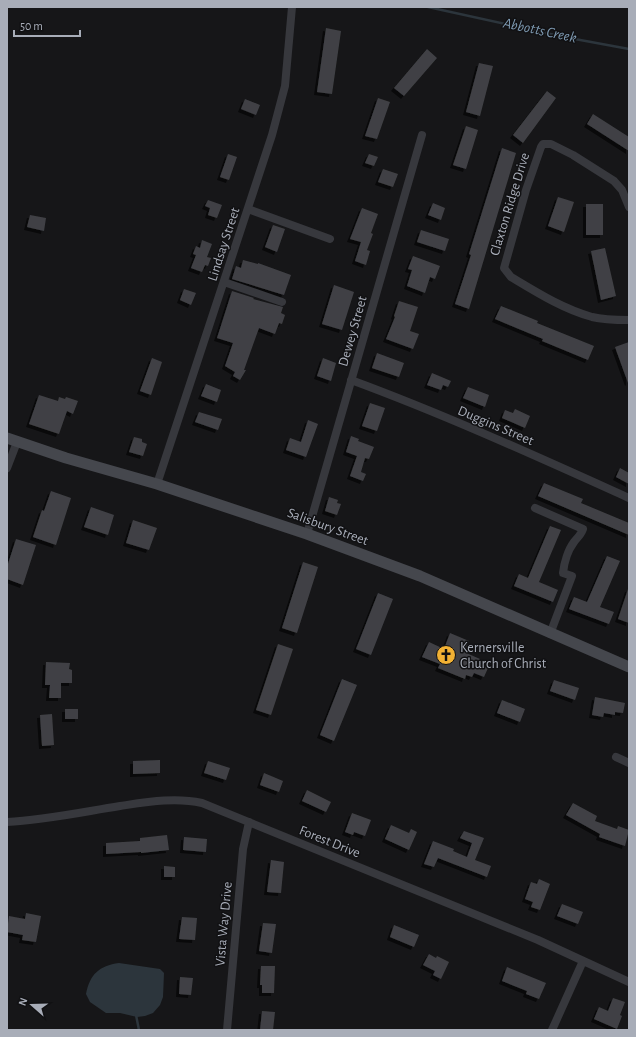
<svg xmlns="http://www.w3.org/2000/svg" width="636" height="1037" viewBox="0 0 636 1037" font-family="'Alegreya Sans',sans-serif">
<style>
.water{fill:#2c353c}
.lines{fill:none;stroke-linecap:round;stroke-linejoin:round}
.stream{stroke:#2c353c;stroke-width:2.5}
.building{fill:#404145;filter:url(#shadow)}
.street{stroke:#37383d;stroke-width:8}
.secondary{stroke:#45474d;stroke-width:11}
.labels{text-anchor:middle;stroke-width:3;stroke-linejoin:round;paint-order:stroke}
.street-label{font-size:14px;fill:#a8adb8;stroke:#111113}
.poi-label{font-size:14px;fill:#a8adb8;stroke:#111113;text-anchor:start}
.water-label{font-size:15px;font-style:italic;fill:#7f9bb3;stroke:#111113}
</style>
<defs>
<filter id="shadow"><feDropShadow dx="-3" dy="3" stdDeviation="0" flood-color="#0009"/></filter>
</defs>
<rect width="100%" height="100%" fill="#161618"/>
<path class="water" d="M119,963l41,6 4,4 -1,24 -3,8 -7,8 -8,3 -8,1 -17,-4h-14l-16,-11 -4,-8c4,-20 13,-28 33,-31z"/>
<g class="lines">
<path class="stream" d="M428,7l136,30 65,12
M136,1015l3,15"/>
</g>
<path class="building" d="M326,28l15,3 -9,63 -15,-2z
M427,49l10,9 -33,38 -10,-8z
M479,63l14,3 -13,50 -14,-4z
M547,91l9,7 -33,45 -10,-8z
M378,98l12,4 -13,37 -12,-3z
M245,99l15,6 -4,10 -15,-6z
M593,114l36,23v14l-42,-27z
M466,126l12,4 -12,39 -13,-4z
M502,148l14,5 -47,156 -14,-5 16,-49 -2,-1z
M228,154l9,3 -8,23 -9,-3z
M369,154l9,3 -4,9 -9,-3z
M383,169l15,5 -5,13 -15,-5z
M558,197l16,5 -10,30 -16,-6z
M208,200l14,5 -5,13 -9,-3 2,-7 -5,-2z
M433,203l12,5 -4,12 -13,-5z
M586,204h17v31h-17z
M362,208l16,6 -7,19 2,1 -6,16 3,1 -4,14 -11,-4 6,-19 -11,-3z
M30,215l16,3 -2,13 -17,-4z
M273,225l12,4 -8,23 -12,-5z
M421,230l28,9 -4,12 -28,-9z
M202,240l10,4 -5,13 4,1 -3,8 -3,-1 -3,7 -11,-4 5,-13 -3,-1 3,-8 4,2z
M605,248l11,48 -15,4 -10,-49z
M413,256l27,10 -5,13 -5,-2 -5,16 -18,-7 5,-16 -4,-1z
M243,260l15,4v-1l33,12 -7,20 -52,-16 4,-13 5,2z
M334,285l20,7 -12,38 -20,-6z
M184,289l12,4 -5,12 -11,-5z
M232,291l22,7 -1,1 30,8 -2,6 4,2 -3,9 -3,-1 -4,11 -16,-6 -15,42h2l-6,10 -7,-4 2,-4 -10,-6 8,-23 -16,-5z
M399,301l19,6 -8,24 9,3 -6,15 -27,-10 9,-22 -1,-1z
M501,306l37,15 -1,2 57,23 -6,14 -46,-19 1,-2 -48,-20z
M629,342v40l-1,1 -13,-36z
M377,353l27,10 -5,14 -27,-9z
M152,358l10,4 -11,33 -11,-4z
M323,358l13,5 -5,18 -14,-5z
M432,373l19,8 -3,6 -5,-2 -2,5 -14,-5z
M206,384l15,6 -4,12 -16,-6z
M468,387l21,8 -4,12 -22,-9z
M39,395l19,6 1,-4 6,2 1,-2 12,4 -5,13 -6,-3 -8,23 -30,-10z
M370,403l15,5 -8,23 -15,-5z
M515,409l15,7 -5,12 -23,-10 3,-8 8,3z
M199,412l23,7 -4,11 -23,-8z
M308,420l10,4 -12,33 -20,-7 4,-12 11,4z
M351,436l8,3 -1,2 16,6 -5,12 -4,-1 -4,14 5,2 -3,7 -13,-5 7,-20 -11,-4z
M134,437l8,2v3l5,2 -4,12 -14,-4z
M620,468l9,5v11l-13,-7z
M544,483l39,16 -2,4 48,20v12l-91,-39z
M51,491l20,7 -15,47 -23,-8 9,-27 2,1z
M329,497l9,3 -1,3 4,1 -4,11 -12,-4z
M91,507l23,8 -6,20 -24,-8z
M133,520l24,8 -8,22 -23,-7z
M550,526l11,4 -22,52 19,8 -5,12 -39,-16 5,-12 9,4z
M16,539l20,6 -13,40 -16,-6v-12z
M607,556l13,5 -20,46 14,5 -5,12 -40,-15 5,-12 13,5z
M303,562l15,5 -21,66 -15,-5z
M628,589h1v34l-11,-4z
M378,593l15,6 -22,56 -15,-6z
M450,633l19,8 -5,11 16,7 -2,5 10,4 -4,9 -10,-4 -2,4 -6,-2 -1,4 -27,-11 2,-4 -18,-7 7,-15 15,7z
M278,644l15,5 -22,66 -15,-5z
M46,662l24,1 -1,6 3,1v13h-11v15h-12l1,-13h-5z
M342,679l15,6 -23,56 -14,-6z
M554,680l25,8 -4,12 -25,-9z
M595,697l30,6 -2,10 -8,-1v3l-11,-2 -1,4 -11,-2z
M502,700l23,9 -5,13 -23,-9z
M65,709h13v10h-13z
M52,714l2,31 -12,1 -2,-31z
M160,760v13l-27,1v-13z
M208,761l22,7 -4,12 -22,-7z
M264,773l19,8 -4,11 -19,-7z
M307,790l24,12 -5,10 -24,-11z
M573,803l24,13 -2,5 22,8 1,-3 11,4 -4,16 -26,-9 1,-3 -34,-19z
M352,813l19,7 -6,16 -11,-4 -1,3 -8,-3z
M391,825l18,8 2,-4 6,3 -8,18 -24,-11z
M464,831l20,7 -9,22 16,6 -4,11 -49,-19 -4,9 -10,-3 9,-23 21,8 -1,2 14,6 5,-14 -12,-5z
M167,835l2,15 -28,3v-1l-35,2v-11l34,-2v-3z
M184,837l23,2 -1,13 -23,-2z
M271,860l13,2 -3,31 -14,-1z
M164,866l11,1v10h-11z
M539,879l11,5 -10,26 -9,-3 2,-5 -8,-3 6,-17 6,2z
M562,904l21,8 -5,12 -21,-8z
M26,913l15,3 -5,26 -14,-2 1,-5 -16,-3 2,-16 16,3z
M182,917l15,1 -2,22 -16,-1z
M263,923l13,1 -4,29 -13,-2z
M394,925l25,10 -5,12 -24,-10z
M429,954l7,4 1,-2 12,6 -8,17 -8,-4 2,-4 -12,-6z
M261,966h14l-1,27h-12v-8h-2z
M507,967l39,16 -7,16 -13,-5 1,-3 -25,-10z
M180,977l13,1 -2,17 -12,-1z
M613,998l12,4 -5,13 2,1 -5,13 -23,-10 5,-12 9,4z
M262,1011l13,1 -2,18h-13z"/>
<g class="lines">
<path class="street" d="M629,207l-7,-17 -8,-9 -41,-26 -22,-11h-8l-2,3 -15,43 -22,78 7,9c25,15 52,32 81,40 12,3 24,3 37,3
M248,209l82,30
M224,282l58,20
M351,380c95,35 187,77 278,118
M7,468l10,-26
M157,484l115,-349 13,-49 7,-79
M535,508l48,21c-2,6 -6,9 -9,13 -6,8 -10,21 -11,31l9,3 -22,58
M307,534l115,-399
M616,757l13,6
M7,822c38,-2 75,-10 113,-16 27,-4 55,-9 82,-3l336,137 91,42
M227,1030l16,-181 6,-27
M552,1030l31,-69"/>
<path class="secondary" d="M7,438l59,20 91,26 150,50 113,42 209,91"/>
</g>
<defs>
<symbol id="church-disc" viewBox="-11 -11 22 22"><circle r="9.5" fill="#f2b134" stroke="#111113"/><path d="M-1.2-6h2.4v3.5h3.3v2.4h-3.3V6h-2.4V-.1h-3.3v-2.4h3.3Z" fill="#111"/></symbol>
</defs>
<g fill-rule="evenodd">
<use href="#church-disc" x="435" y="644" width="22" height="22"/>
</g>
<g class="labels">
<g class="street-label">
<text transform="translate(509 204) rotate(-73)" y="5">Claxton Ridge Drive</text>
<text transform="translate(223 244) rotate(-72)" y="5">Lindsay Street</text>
<text transform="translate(352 331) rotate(-74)" y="5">Dewey Street</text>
<text transform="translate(496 425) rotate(23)" y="5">Duggins Street</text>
<text transform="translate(328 526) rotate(20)" y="5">Salisbury Street</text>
<text transform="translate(330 841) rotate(22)" y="5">Forest Drive</text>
<text transform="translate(223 924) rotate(-85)" y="5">Vista Way Drive</text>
</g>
<g class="poi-label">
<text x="460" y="652">Kernersville<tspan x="460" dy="16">Church of Christ</tspan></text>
</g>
<g class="water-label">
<text transform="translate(540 30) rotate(12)" y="5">Abbotts Creek</text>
</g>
</g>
<rect width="636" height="1037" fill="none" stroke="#a8adb8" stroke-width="16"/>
<g transform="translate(32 1005) rotate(290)" stroke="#111113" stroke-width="3" paint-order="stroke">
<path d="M0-3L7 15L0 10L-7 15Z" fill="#a8adb8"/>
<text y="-6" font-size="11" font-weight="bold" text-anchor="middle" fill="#a8adb8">N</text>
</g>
<path d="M14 30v6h66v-6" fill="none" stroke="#a8adb8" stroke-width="2"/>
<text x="20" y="30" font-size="12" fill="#a8adb8" stroke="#111113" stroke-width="3" paint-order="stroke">50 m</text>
</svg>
